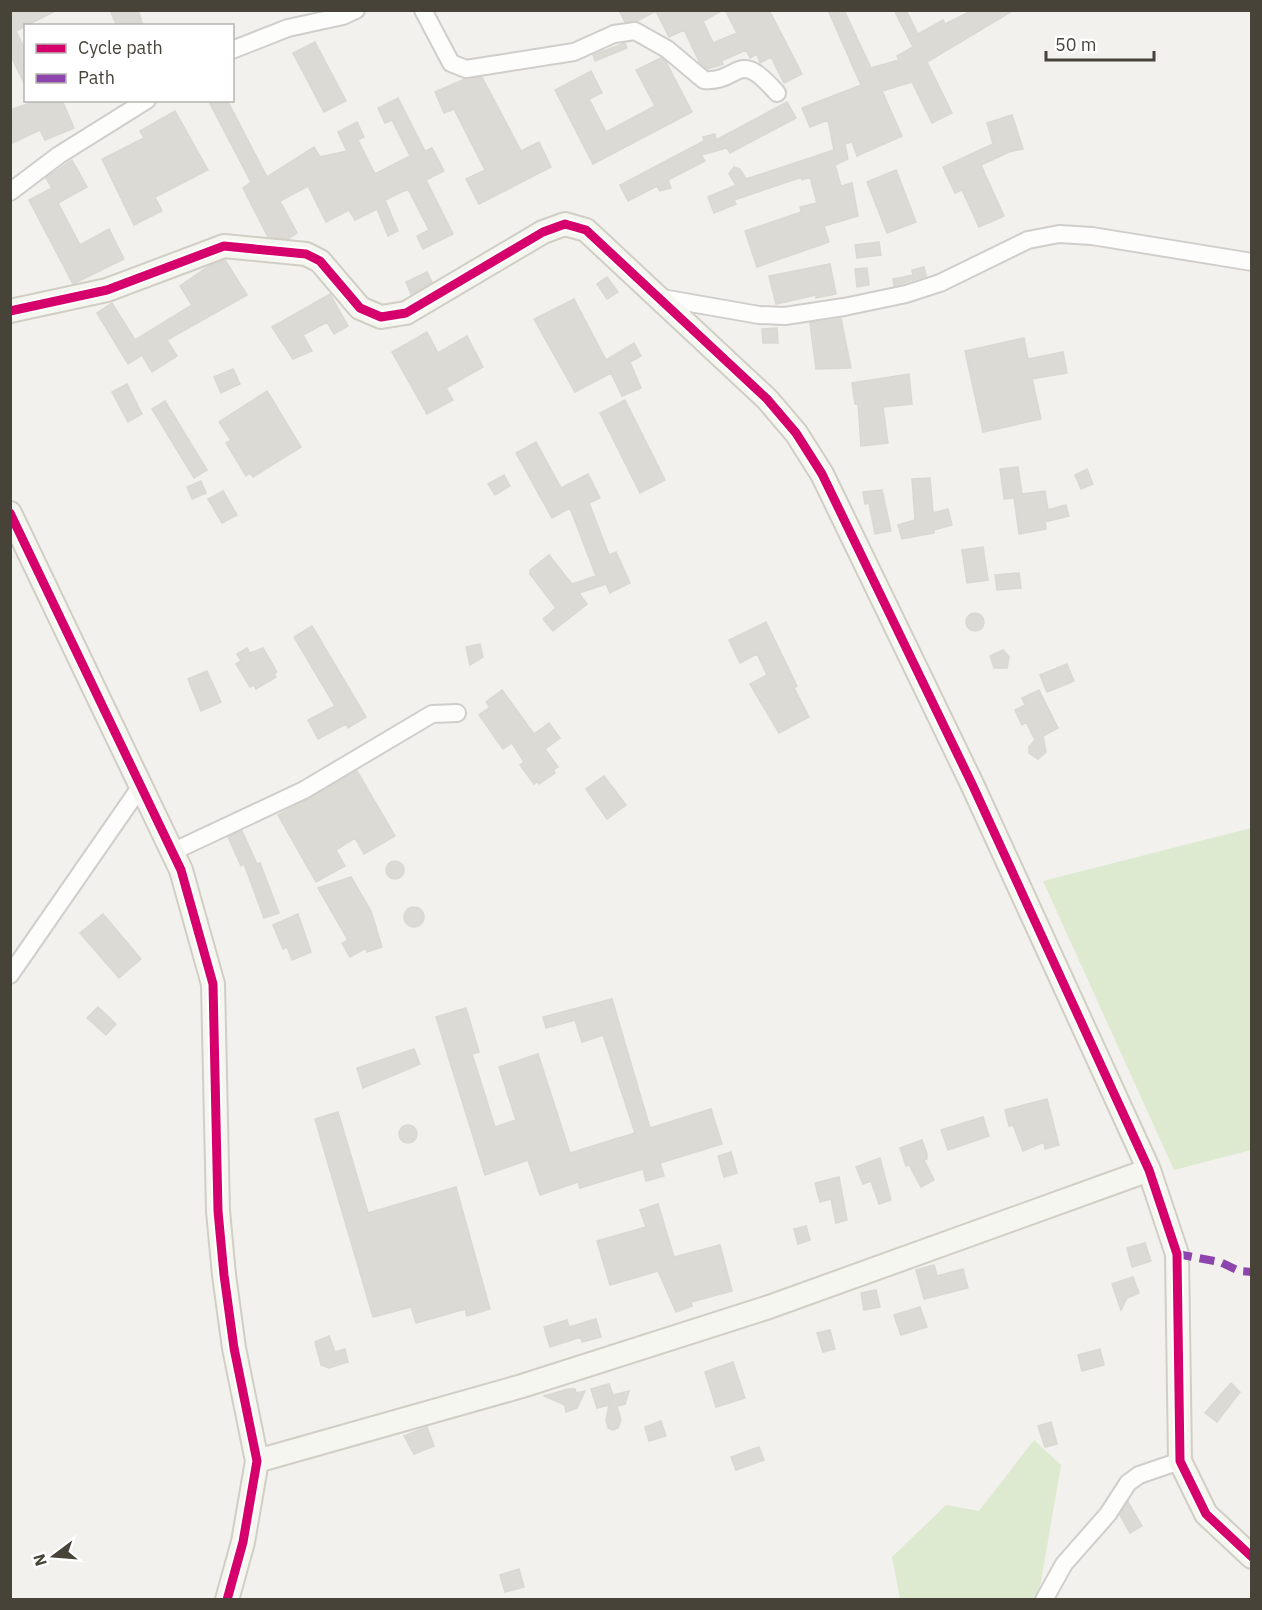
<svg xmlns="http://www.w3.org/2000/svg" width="1262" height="1610" viewBox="0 0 1262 1610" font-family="'IBM Plex Sans',sans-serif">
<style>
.green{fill:#ddead0}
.building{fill:#dbdad5;stroke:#dad8d3;stroke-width:1.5}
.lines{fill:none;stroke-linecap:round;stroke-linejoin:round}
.street-casing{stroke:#d0ceca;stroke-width:20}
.secondary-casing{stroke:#d0cec5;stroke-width:26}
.street{stroke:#fdfdfc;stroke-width:16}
.secondary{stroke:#f6f6f1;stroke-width:22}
.quiet{stroke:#8e44ad;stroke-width:8;stroke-dasharray:15 8;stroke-linecap:butt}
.cycleway-casing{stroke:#fff;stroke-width:13}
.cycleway{stroke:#d6006c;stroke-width:9}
</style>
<rect width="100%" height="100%" fill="#f2f1ed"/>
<path class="green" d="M1251,828v322l-77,20 -131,-289z
M1034,1440l27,25 -23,134h-138l-8,-42 54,-52 33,6z"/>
<path class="building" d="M10,10h47l-41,21 10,21v35l-16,-33z
M110,10h28l5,16h-26z
M619,10h104l-20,11 10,22 24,-10 -12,-23h44l33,64 -18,9 -13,-26 -11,6 -3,-9 -7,4 -4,-8 -25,11 2,3 -15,5 -8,-6 -16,-33 -15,7 -13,-26 -19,10 -12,1z
M828,10h16l27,58 28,-8 -2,-4 16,-9 -19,-37h12l12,24 25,-14 2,4 28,-14h41l-87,52 25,51 -20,10 -20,-41 -30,9 20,45 -45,20 -5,-14 -7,2 3,15 -13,6 6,21 11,-3 6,33 -34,10 5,16 -72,25 -12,-36 56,-19 -1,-5 17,-4 -7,-26 -8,3v-3l-68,23 2,4 -22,9 -6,-16 28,-12 -7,-11 5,-7 6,2 6,10 88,-29 -6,-30 -18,7 -8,-19 59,-23z
M315,42l31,59 -22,11 -31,-59z
M625,43l2,5 -32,13 -2,-6z
M661,58l5,4 26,50 -99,52 -38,-74 36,-19 11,22 -13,6 17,33 49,-26 -19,-36z
M482,77l39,74 18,-9 12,25 -72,37 -13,-25 19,-9 -31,-61 -10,4 -9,-21 30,-13z
M398,98l27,53 7,-3 12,23 -18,9 27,54 -30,15 -6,-13 12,-6 -21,-41 -23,11 13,31 -10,5 -11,-27 -22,11 -6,-10 -23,12 -18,-36 -28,15 17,32 -9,6 -20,-2 -25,-49 8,-6 -43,-82h19l40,77 47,-30 6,10 27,-6 -9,-19 19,-10 7,15 -6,3 17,34 35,-18 -18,-36 -7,3 -7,-15z
M38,100h24l12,28 -29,12 -5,-10 -30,14v-16l3,-1 -3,-17z
M787,102l9,16 -66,35 -3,-5 -26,7 4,6 -37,19 3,8 -11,3 -3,-5 -29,15 -8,-16 84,-44 -1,-4 12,-3 1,6z
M175,111l33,59 -53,27 7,14 -28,14 -32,-66 42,-21 -4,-7z
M1012,115l11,34 -14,3 -28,13 23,51 -25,11 -17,-37 -7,3 -12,-26 50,-23 -6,-21z
M72,160l15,27 -29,16 22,42 29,-16 15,30 -51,25 -44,-84 23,-12 -6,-10z
M896,170l20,52 -29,11 -20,-51z
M879,242l2,13 -24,3 -2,-13z
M225,260l22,35 -80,45 10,16 -25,16 -10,-17 -14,9 -31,-51 15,-10 23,37 57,-35 -12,-19 29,-20z
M830,264l6,30 -20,4v-3l-40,9 -7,-28z
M924,267l2,9 -32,10 -1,-7 20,-4 -1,-5z
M867,268l2,17 -12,2 -2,-18z
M427,272l5,10 -21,12 -5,-12z
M607,277l11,15 -11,7 -10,-15z
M330,294l18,32 -14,8 -7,-12 -24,13 9,16 -19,8 -21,-32z
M574,299l32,61 28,-17 7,13 -11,6 11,26 -19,8 -11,-23 -36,19 -41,-73z
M841,319l10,49 -35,1 -6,-46z
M777,328l1,15h-15l-1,-14z
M427,332l11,21 29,-17 16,31 -37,21 7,12 -26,14 -35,-62z
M1024,338l4,21 35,-7 4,21 -35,6 9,40 -58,13 -18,-81z
M233,369l7,15 -19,9 -7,-16z
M909,374l3,30 -29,3 5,36 -27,3 -3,-42h-3l-3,-21z
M127,384l15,30 -14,8 -16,-30z
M267,391l34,56 -48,30 -3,-4 -4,3 -20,-33 5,-3 -12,-18z
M625,400l40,80 -25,13 -40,-80z
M165,401l42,69 -13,8 -42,-69z
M536,442l25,46 27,-14 12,24 -11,5 20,52 7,-3 14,31 -20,10 -4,-9 -27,9 8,11 -34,27 -10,-12 13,-11 -26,-34v-4l19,-15 23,29 24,-8 -26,-68 -18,10 -36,-65z
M1018,467l4,27 23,-3 3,19 18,-5 3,11 -24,6 1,7 -27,5 -5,-36 -10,1 -4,-30z
M1087,469l6,15 -12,5 -6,-14z
M504,475l6,11 -15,9 -7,-11z
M930,478l3,35 15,-4 4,16 -18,5v3l-32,6 -4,-14 17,-5 -3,-41z
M201,481l5,12 -14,6 -5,-12z
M882,490l9,41 -16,3 -6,-31 -4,1 -2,-12z
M223,491l14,24 -15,8 -14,-24z
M983,547l5,33 -21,3 -5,-33z
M1019,573l2,15 -24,2 -2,-15z
M966 622a9 9 0 1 1 18 0a9 9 0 1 1-18 0Z
M766,622l31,64 -3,2 15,29 -30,16 -29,-49 17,-9 -10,-21 -17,9 -11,-23z
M312,626l54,91 -18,11 -2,-4 -28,15 -10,-19 27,-14 -41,-69z
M480,644l3,13 -13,8 -4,-18z
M247,648l3,5 13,-5 14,24 -3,2 2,3 -20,12 -2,-4 -4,2 -14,-23 5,-3 -4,-7z
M1003,650l6,7 -2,11h-13l-4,-12z
M1067,664l7,17 -27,11 -7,-17z
M207,671l14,31 -20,9 -13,-32z
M502,690l32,44 15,-11 11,15 -15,11 13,18 -5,3 2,3 -16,11 -2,-3 -3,3 -14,-19 4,-3 -12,-19 -9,6 -24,-34 11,-8 -4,-5z
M1039,690l19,38 -15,8 3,16 -8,7 -9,-6v-6l6,-7 -9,-18 -4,3 -7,-15 10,-5 -3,-7z
M357,771l38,65 -31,18 -9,-16 -19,12 9,16 -29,16 -38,-67z
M604,776l22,29 -19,14 -21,-30z
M242,831l15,33 3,-1 19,50 -15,5 -20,-54 -3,2 -13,-29z
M386 870a9 9 0 1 1 18 0a9 9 0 1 1-18 0Z
M351,877l20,34 11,36 -15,5 -1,-4 -16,9 -8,-14 6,-3 -30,-52z
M404 917a10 10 0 1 1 20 0a10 10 0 1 1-20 0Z
M103,914l38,45 -22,19 -39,-45z
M298,914l13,38 -19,8 -5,-13 -4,2 -10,-24z
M612,999l38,129 61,-19 11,35 -62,19 4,13 -18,5 -3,-12 -63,19 -2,-6 -38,13 -12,-35 -43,15 -49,-158 30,-9 13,44 -7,2 23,73 21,-7 -17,-53 39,-13 32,99 65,-20 -32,-98 -21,7 -7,-22 -29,8 -3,-11z
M98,1007l18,17 -10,11 -19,-17z
M414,1049l6,15 -57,24 -6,-20z
M1047,1099l12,46 -14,4 -1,-7 -21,9 -10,-26 -4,1 -4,-16z
M338,1112l30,101 88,-26 34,122 -23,7 -2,-7 -49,14 -5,-16 -38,10 -58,-198z
M983,1117l6,19 -41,14 -7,-20z
M399 1134a9 9 0 1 1 18 0a9 9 0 1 1-18 0Z
M922,1140l5,14v5l-3,1 10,20 -13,7 -12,-22 -3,1 -6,-18z
M731,1152l6,21 -13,4 -6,-21z
M880,1158l11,42 -12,4 -8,-23 -8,3 -7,-17z
M839,1177l8,43 -11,3 -5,-24 -11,3 -5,-19z
M658,1204l16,53 46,-12 12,46 -41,11 1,4 -16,6 -18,-41 -48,14 -13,-44 49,-14 -6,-17z
M806,1226l4,14 -12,4 -4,-15z
M1145,1243l6,18 -19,6 -5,-19z
M934,1265l3,11 26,-7 5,19 -44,11 -8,-29z
M1133,1277l6,16 -12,5 -6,12 -9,-26z
M876,1290l4,17 -16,3 -3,-17z
M920,1307l7,20 -26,8 -7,-20z
M596,1319l5,18 -19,5 -1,-5 -31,10 -6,-20 23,-7 2,7z
M830,1330l5,19 -12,3 -6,-19z
M329,1336l6,16 10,-3 3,13 -19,6 -8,-3 -6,-23z
M1100,1349l4,16 -22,6 -4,-16z
M733,1362l12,36 -29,9 -11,-35z
M1231,1383l9,9 -23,30 -12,-9z
M609,1384l4,11 16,-4 -4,13 -8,2 4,14 -3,8 -5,2 -5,-2 -2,-8 3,-15 -12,3 -6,-19z
M568,1389h7l1,4 9,-2 -8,17 -11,4 -1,-7 -21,-9z
M661,1421l5,15 -17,5 -4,-14z
M1051,1422l6,22 -12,3 -7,-21z
M427,1427l7,19 -20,8 -10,-18z
M759,1447l5,13 -28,10 -5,-13z
M1128,1502l14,24 -12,7 -10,-18z
M519,1569l5,18 -19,5 -5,-17z"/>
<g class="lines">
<defs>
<path id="street" d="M423,10l28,53 15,6 108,-17 40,-18 21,-3 32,18 37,31c37,3 32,-34 73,13
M232,50l56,-22 55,-12 13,-6
M10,192l49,-37 88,-55
M662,298l97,17 26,1 59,-9 62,-13 34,-11 88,-43 31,-6 33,2 160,26
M172,852l132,-62 128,-76 25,-1
M10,975l131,-189
M1044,1600l20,-36 44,-50 20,-31 11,-8 41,-14"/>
<path id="secondary" d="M10,311l97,-21 117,-44 82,8 14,7 40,47 21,9 25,-4 137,-81 22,-8 21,6 181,169 29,34 26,41 150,310 177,386 28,84 3,207 26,53 46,43
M10,513l171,357 32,114 5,227 6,64 10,73 23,113 -14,81 -16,58
M257,1461l265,-75 247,-79 380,-137"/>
</defs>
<use href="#street" class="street-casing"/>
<use href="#secondary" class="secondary-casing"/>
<use href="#street" class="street"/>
<use href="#secondary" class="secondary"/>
<path class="quiet" d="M1177,1254l43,8 19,9 13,1"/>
<defs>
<path id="cycleway" d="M10,311l97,-21 117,-44 82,8 14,7 40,47 21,9 25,-4 137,-81 22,-8 21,6 181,169 29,34 26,41 150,310 177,386 28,84 3,207 26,53 46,43
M10,513l171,357 32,114 5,227 6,64 10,73 23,113 -14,81 -16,58"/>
</defs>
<use href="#cycleway" class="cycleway-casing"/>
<use href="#cycleway" class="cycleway"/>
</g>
<rect width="1262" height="1610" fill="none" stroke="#474339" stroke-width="24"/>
<rect x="24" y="24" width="210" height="78" fill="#ffffff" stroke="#b5b4b0" stroke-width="1.5"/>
<rect x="36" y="44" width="30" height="9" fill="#d6006c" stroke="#b5b4b0" stroke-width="1.5"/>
<text x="78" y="54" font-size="18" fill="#474339">Cycle path</text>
<rect x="36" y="74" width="30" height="9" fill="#8e44ad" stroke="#b5b4b0" stroke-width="1.5"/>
<text x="78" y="84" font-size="18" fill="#474339">Path</text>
<g transform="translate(54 1556) rotate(254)" stroke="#ffffff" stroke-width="4.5" paint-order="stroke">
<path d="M0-4.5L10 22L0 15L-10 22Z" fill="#474339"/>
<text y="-9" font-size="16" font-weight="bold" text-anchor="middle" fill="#474339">N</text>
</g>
<path d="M1046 51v9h108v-9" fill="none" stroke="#474339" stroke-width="3"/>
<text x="1055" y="51" font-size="18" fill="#474339" stroke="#ffffff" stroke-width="4.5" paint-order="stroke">50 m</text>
</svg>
